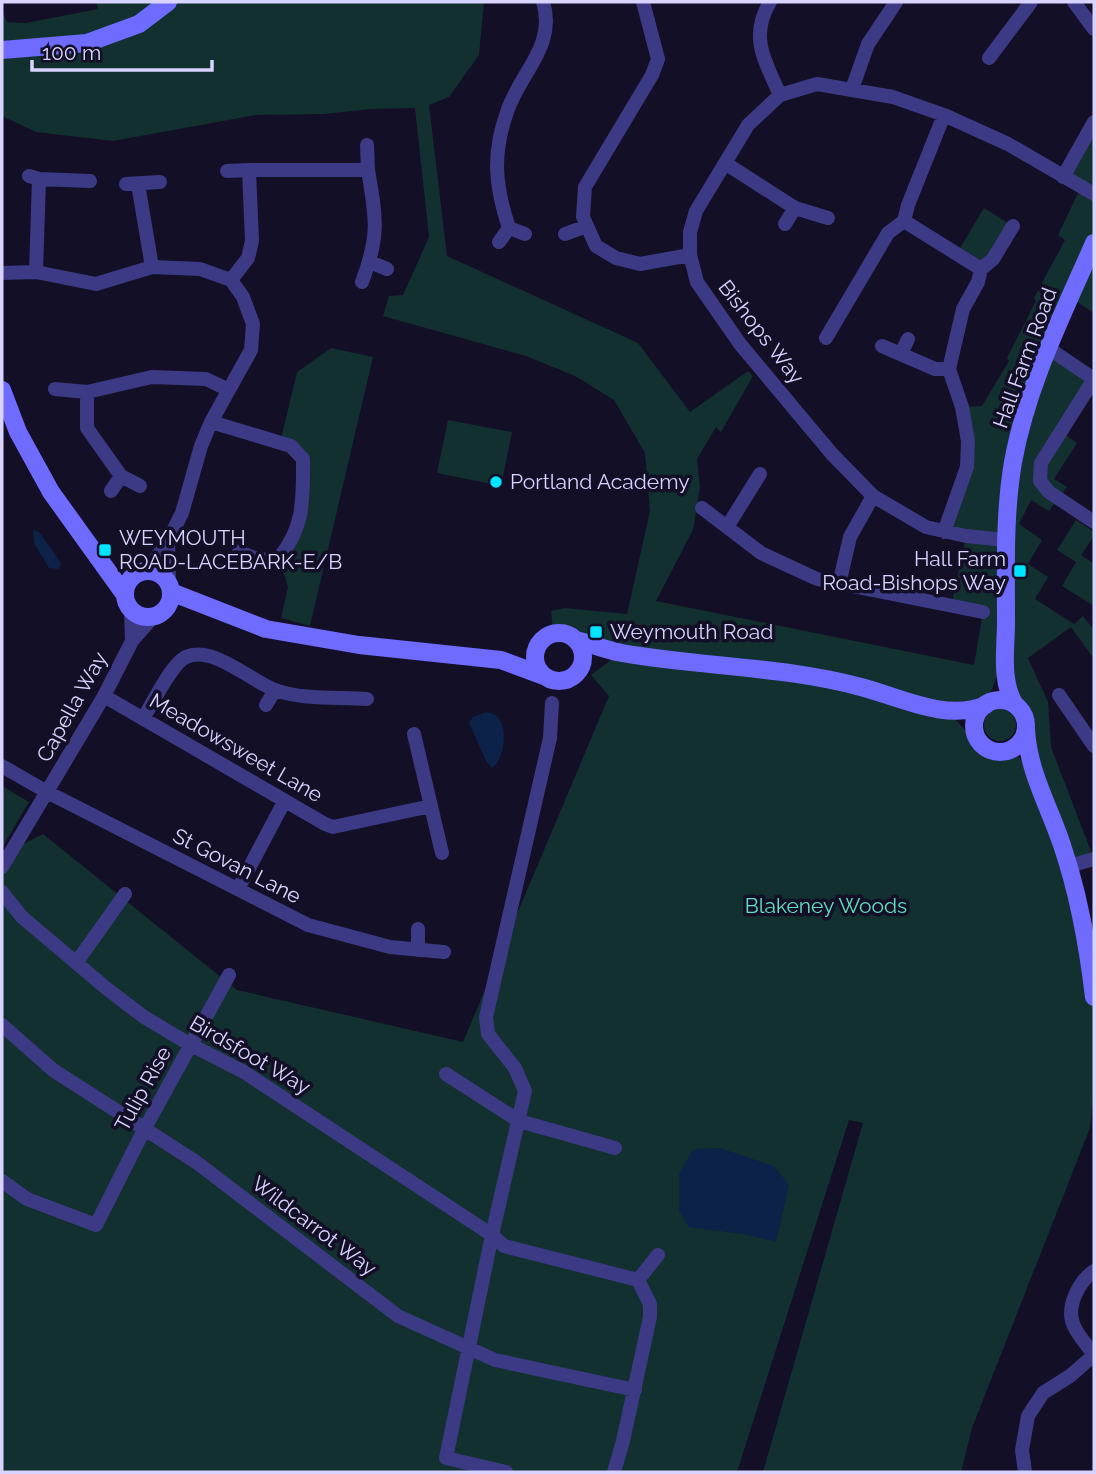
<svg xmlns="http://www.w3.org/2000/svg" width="1096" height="1474" viewBox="0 0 1096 1474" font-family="Raleway,sans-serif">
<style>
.green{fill:#12302f;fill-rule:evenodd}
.water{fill:#0c2248}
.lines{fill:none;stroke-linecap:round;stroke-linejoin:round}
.street{stroke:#3d3a85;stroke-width:14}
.secondary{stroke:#6f6bff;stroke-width:18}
.poi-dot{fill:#00e5ff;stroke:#130f26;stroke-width:2.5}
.labels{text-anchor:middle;stroke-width:7;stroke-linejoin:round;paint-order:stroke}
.street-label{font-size:21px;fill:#d9d4ff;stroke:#130f26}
.poi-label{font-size:21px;fill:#d9d4ff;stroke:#130f26;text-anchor:start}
.park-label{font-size:21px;fill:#5fe0c0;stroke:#130f26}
</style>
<rect width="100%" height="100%" fill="#130f26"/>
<path class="green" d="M96,2h388l-5,53 -30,42 -20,8 18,151 191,87 52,69 58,-41 5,5 -32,56 -5,-5 -19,32 3,28 -7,43 -37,71 318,64 9,-53 -32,-6 15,-69 -22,-5 23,-65 -5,-60 20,-1 27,-45 -2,-3 29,-57 -2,-3 31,-58 -7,-5 23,-48 -18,-10 31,-55v121l-8,20 8,6v44l-23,-15 -23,50 46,31 -33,53 16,11 -23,36 13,8 -18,24 -18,-11 -12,24 23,16 -14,24 20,13 -13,22 39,25 9,-8 11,14v29l-23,-32 -43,31 20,44 3,45 43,112 -25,7 25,103v118l-4,41 -118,300 -11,44h-198l100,-349 -14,-3 -112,352h-735v-617l41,-21 194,156 226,52 146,-346 -18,-21 29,-22 -51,-13 -15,-1 -3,-28 14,-3 62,6 23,-103 -5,-58 -31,-53 -39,-24 -49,-20 -143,-40 6,-20 14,-1 26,-58 -14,-129 -44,1 -47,5 -68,1 -143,26 -77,-9 -34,-16v-105l5,11 19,1 72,-14zM1003,661l24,64 7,52 -20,-26c-27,3 -42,-13 -59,-32l22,-18 13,-7z
M984,208l29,18 -32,43 -24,-16z
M331,348l42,9 -63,269 -29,-8 7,-31 -9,-29 14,-16 10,-83 -23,-16 17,-71z
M448,420l64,12 -11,54 -64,-13z
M1076,520l18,12v4l-13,19 13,9v42l-32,-20 14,-24 -19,-12z
M984 725a16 16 0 1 1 32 0a16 16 0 1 1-32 0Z
M2,786l27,16 -27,46z"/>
<path class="water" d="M33,530l6,2 22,31 -2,6 -10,-1 -15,-25z
M486,712c6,1 11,2 14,8 7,12 4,40 -8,48l-6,-7 -17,-38 4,-6z
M720,1148l54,18 15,19 -13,57 -33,-8 -54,-7 -10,-16v-37l14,-25z"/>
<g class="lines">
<path class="street" d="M643,2l15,57 -6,16 -67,112 -2,30 13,29 20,12 24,6 50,-9
M770,2c-21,35 -5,59 10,93
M1074,2l20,27
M989,58l42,-56
M852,89l16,-45 28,-42
M367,145l1,25
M725,163l70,45 33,10
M227,171l22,-1
M29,176l10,3 51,2
M1063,177l31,-55
M126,184l34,-2
M138,184l14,83
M904,221l77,48
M785,224l10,-16
M509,228l16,6
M565,234l22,-8
M499,242l10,-14c-14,-42 -17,-74 -2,-116 12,-38 50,-66 36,-110
M370,262l17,7
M36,272l3,-93
M2,273l34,-1 60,12 56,-17 48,2 31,11 12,17 10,27 -2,26 -40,72 -10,24 -19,67 -14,28 -21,30
M231,280l17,-22 4,-17 -3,-71h119c8,47 12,65 -6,112
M826,338l62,-105 16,-12 4,-16 36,-90
M882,346l53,23h14
M1048,348l46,31 -53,84 -1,18 9,11 45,30
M901,354l7,-15
M55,389l32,3 65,-15 54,2 23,11
M87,392v36l34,48 -10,15
M211,422l80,24 12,13c0,38 2,68 -24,99l-19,2 -21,-8
M121,476l19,10
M702,508l59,45 56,26 166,33
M727,527l33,-53
M944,532l23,-65 1,-26 -6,-34 -13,-38 14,-60 15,-27 3,-13 12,-10 20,-33
M1005,540l-39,-4 -40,-9 -53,-31 -41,-42 -92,-110 -43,-62 -7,-27v-23l6,-21 52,-86 32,-30 37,-11 76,13 51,18 64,29 86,50
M168,541l1,43
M839,584l11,-47 23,-41
M131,609l1,32
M1059,695l35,51
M104,696l221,128 8,3 98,-21
M266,705l9,-15
M143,719c9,-15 29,-56 43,-62 27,-12 65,24 89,33 28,10 63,7 92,9
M414,734l28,119
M2,766l45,26 261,133 82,22 54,5
M1069,866l25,-7
M2,867l102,-171 28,-55 22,-25
M238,889l46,-87
M2,892l20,25 84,71 38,29 47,28 53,27 248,163 12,11 134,34 20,-25
M418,950v-21
M76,963l49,-69
M2,1025l51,45 143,92 202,154 97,44 140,30
M446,1074l73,47 96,27
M2,1181l25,18 69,26 48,-95 85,-155
M506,1472l-60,-14 46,-223 33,-144 -10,-23 -27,-34 -2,-17 64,-279 2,-35
M614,1472l9,-31 27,-124v-13l-12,-24
M1025,1472l-3,-22 6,-34 15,-23 27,-17 24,-21c-6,-9 -16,-19 -20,-29 -9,-18 5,-45 20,-55"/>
<path class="secondary" d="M2,50l85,-7 52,-19 29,-22
M2,390l16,42 33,60 74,103
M125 594a23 23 0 1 1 46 0a23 23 0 1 1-46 0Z
M171,592l95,37 93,16 142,15 43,16
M535 657a24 24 0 1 1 48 0a24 24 0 1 1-48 0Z
M576,640c15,4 30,10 46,13 79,14 161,13 239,34 39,10 85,35 125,18
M974 726a26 26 0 1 1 52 0a26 26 0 1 1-52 0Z
M1015,705c-15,-24 -9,-57 -9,-83 0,-53 -2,-107 7,-160 14,-77 50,-148 81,-219
M1026,729c2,42 23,77 36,116 17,50 26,101 32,152"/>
</g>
<g class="poi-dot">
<circle cx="496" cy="482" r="7"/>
<rect x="98" y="543" width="14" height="14" rx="3.5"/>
<rect x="1013" y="564" width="14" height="14" rx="3.5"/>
<rect x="589" y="625" width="14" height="14" rx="3.5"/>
</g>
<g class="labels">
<g class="street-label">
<text transform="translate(761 332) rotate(52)" y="7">Bishops Way</text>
<text transform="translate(1025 358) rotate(-70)" y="7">Hall Farm Road</text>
<text transform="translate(72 707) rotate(-61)" y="7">Capella Way</text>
<text transform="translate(236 748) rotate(30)" y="7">Meadowsweet Lane</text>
<text transform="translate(237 866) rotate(27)" y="7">St Govan Lane</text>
<text transform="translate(250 1055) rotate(30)" y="7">Birdsfoot Way</text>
<text transform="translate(143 1089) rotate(-61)" y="7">Tulip Rise</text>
<text transform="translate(314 1226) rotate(37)" y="7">Wildcarrot Way</text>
</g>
<g class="poi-label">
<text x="510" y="489">Portland Academy</text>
<text x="119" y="545">WEYMOUTH<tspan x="119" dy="24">ROAD-LACEBARK-E/B</tspan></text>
<text x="1006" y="566" text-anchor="end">Hall Farm<tspan x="1006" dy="24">Road-Bishops Way</tspan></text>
<text x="610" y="639">Weymouth Road</text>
</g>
<g class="park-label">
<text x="826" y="913">Blakeney Woods</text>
</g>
</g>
<rect width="1096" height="1474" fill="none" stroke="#d9d4ff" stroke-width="7"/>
<path d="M32 60v10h180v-10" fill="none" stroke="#d9d4ff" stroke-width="3.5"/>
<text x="42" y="60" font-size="21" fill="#d9d4ff" stroke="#130f26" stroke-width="5" paint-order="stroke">100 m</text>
</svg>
